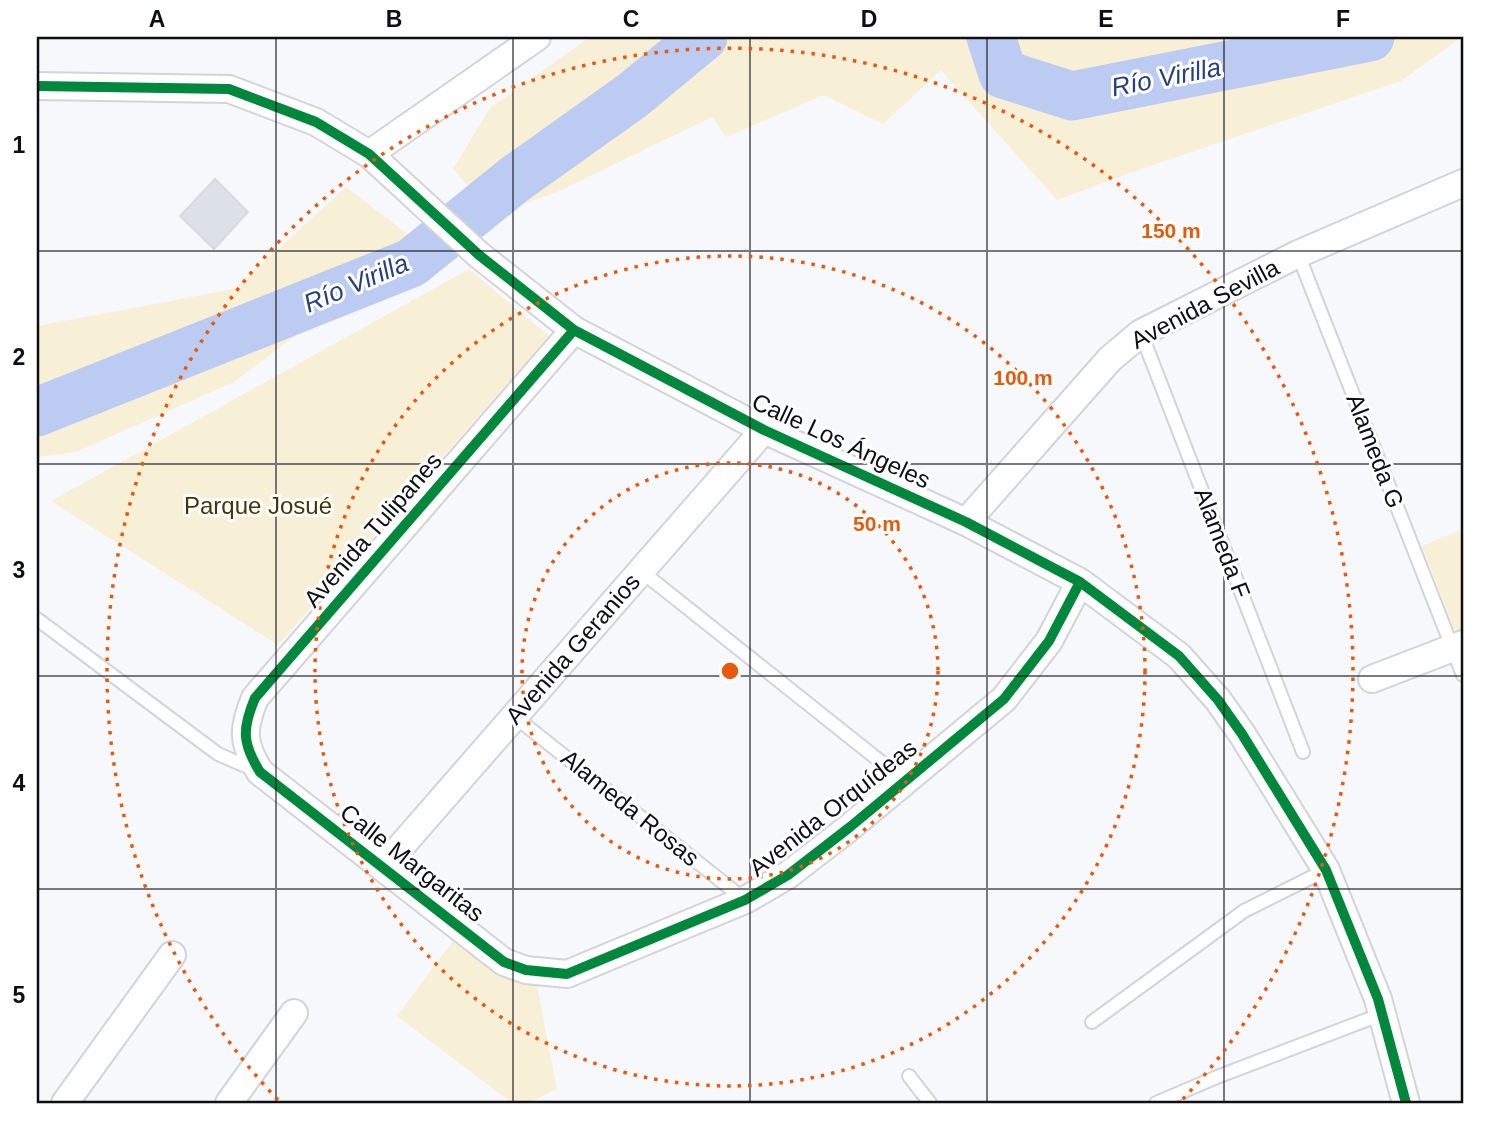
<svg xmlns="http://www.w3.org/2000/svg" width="1500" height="1140" viewBox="0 0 1500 1140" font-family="Arial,sans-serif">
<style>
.green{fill:#f8efd7}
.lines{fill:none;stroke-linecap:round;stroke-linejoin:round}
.river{stroke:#bccbf1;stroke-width:49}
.building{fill:#dce0e7;stroke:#d9dade;stroke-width:2}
.lane-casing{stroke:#d3d4d8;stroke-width:16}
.street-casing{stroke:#d3d4d8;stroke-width:30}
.lane{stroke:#fefeff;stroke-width:12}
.street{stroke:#fefeff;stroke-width:26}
.cycleway-casing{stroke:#fff;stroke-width:15}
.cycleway{stroke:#00873e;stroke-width:10}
.grid{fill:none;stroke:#0d0f13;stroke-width:2;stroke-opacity:0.55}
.ring{fill:none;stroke:#e8590c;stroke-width:3.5;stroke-dasharray:3.5 7}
.labels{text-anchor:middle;stroke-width:6;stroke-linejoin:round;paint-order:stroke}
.street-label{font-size:24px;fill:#0d0f13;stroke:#fff}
.park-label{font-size:24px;fill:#453606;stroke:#fff}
.water-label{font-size:26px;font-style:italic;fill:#2a407e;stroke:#fff}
.centre{fill:#e8590c;stroke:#fff;stroke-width:3.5}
.ring-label{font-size:21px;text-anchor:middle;font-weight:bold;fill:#e8590c;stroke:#fff;stroke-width:6;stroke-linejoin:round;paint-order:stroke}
.neatline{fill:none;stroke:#0d0f13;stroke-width:2.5}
.grid-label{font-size:23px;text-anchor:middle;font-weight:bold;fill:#0d0f13}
</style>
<rect width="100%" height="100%" fill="#f7f8fc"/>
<path class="green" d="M590,37h872l-61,44 -257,87 -87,32 -116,-130 -58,54 -59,-29 -98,42 -14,-20 -155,75 -63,23 -41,-46 37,-61z
M346,187l73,56 -185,139 -158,70 -39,5v-131l197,-37z
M469,269l80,67 -271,309 -227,-144z
M1463,529v101l-7,3 -34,-87z
M455,938l52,40 30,8 20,103 -28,14h-17l-115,-87z"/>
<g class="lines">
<path class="river" d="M991,37l12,37 69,22 298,-59
M37,412l374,-149 104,-84 118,-84 70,-58"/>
</g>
<path class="building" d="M215,179l33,33 -34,37 -34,-33z"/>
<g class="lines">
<defs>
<path id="lane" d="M1298,254l165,421
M1141,333l162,419
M641,571l264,210
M37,619l181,135 37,16
M514,716l231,184
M1092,1022l152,-111 82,-41
M909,1076l21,27
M1156,1103l61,-26 165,-63"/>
<path id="street" d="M37,86l192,3 87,33 53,32 110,101 95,75 190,100 202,92 114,60 99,74 39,44 24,34 84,136 52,129 28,104
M369,154l168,-117
M574,330l-319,368c-13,31 -13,45 5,74l244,190 22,8 41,4 178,-74 43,-25 62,-48 154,-128 45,-58 31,-59
M966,522l144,-163 31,-26 157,-79 165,-71
M1372,679l91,-35
M383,867l381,-437
M65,1103l107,-148
M229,1103l65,-90"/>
</defs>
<use href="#lane" class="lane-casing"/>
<use href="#street" class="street-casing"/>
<use href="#lane" class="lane"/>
<use href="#street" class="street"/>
<defs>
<path id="cycleway" d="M37,86l192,3 87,33 53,32 110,101 95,75 190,100 202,92 114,60 99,74 39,44 24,34 84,136 52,129 28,104
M574,330l-319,368c-13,31 -13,45 5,74l244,190 22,8 41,4 178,-74 43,-25 62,-48 154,-128 45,-58 31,-59"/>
</defs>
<use href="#cycleway" class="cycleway-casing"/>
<use href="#cycleway" class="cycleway"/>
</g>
<path class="grid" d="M276,37v1066M513,37v1066M750,37v1066M987,37v1066M1224,37v1066M37,251h1426M37,464h1426M37,676h1426M37,889h1426"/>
<g class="ring">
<circle cx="730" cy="671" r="208"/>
<circle cx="730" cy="671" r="415"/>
<path d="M278 1100A623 623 0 1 1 1182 1100"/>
</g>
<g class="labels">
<g class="street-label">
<text transform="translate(1205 304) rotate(-28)" y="8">Avenida Sevilla</text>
<text transform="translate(841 441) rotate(25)" y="8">Calle Los Ángeles</text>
<text transform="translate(1375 451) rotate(69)" y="8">Alameda G</text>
<text transform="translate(373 530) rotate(-49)" y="8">Avenida Tulipanes</text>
<text transform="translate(1222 543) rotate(69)" y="8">Alameda F</text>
<text transform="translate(573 649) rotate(-49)" y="8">Avenida Geranios</text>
<text transform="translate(630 808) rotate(39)" y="8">Alameda Rosas</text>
<text transform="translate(833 808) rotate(-38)" y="8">Avenida Orquídeas</text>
<text transform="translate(412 863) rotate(38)" y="8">Calle Margaritas</text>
</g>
<g class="park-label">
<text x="258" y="514">Parque Josué</text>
</g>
<g class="water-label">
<text transform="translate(1166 77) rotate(-11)" y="9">Río Virilla</text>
<text transform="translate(356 283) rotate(-23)" y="9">Río Virilla</text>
</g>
</g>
<circle cx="730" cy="671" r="10" class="centre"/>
<g class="ring-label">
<text x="1171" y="238">150 m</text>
<text x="1023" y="385">100 m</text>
<text x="877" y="531">50 m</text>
</g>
<rect width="1500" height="1140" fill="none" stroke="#ffffff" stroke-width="77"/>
<rect x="38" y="38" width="1424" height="1064" class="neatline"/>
<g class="grid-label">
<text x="157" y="27">A</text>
<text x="394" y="27">B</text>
<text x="631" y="27">C</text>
<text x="869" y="27">D</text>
<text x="1106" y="27">E</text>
<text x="1343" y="27">F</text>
<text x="19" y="153">1</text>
<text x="19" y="365">2</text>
<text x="19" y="578">3</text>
<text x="19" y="791">4</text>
<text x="19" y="1003">5</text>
</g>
</svg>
